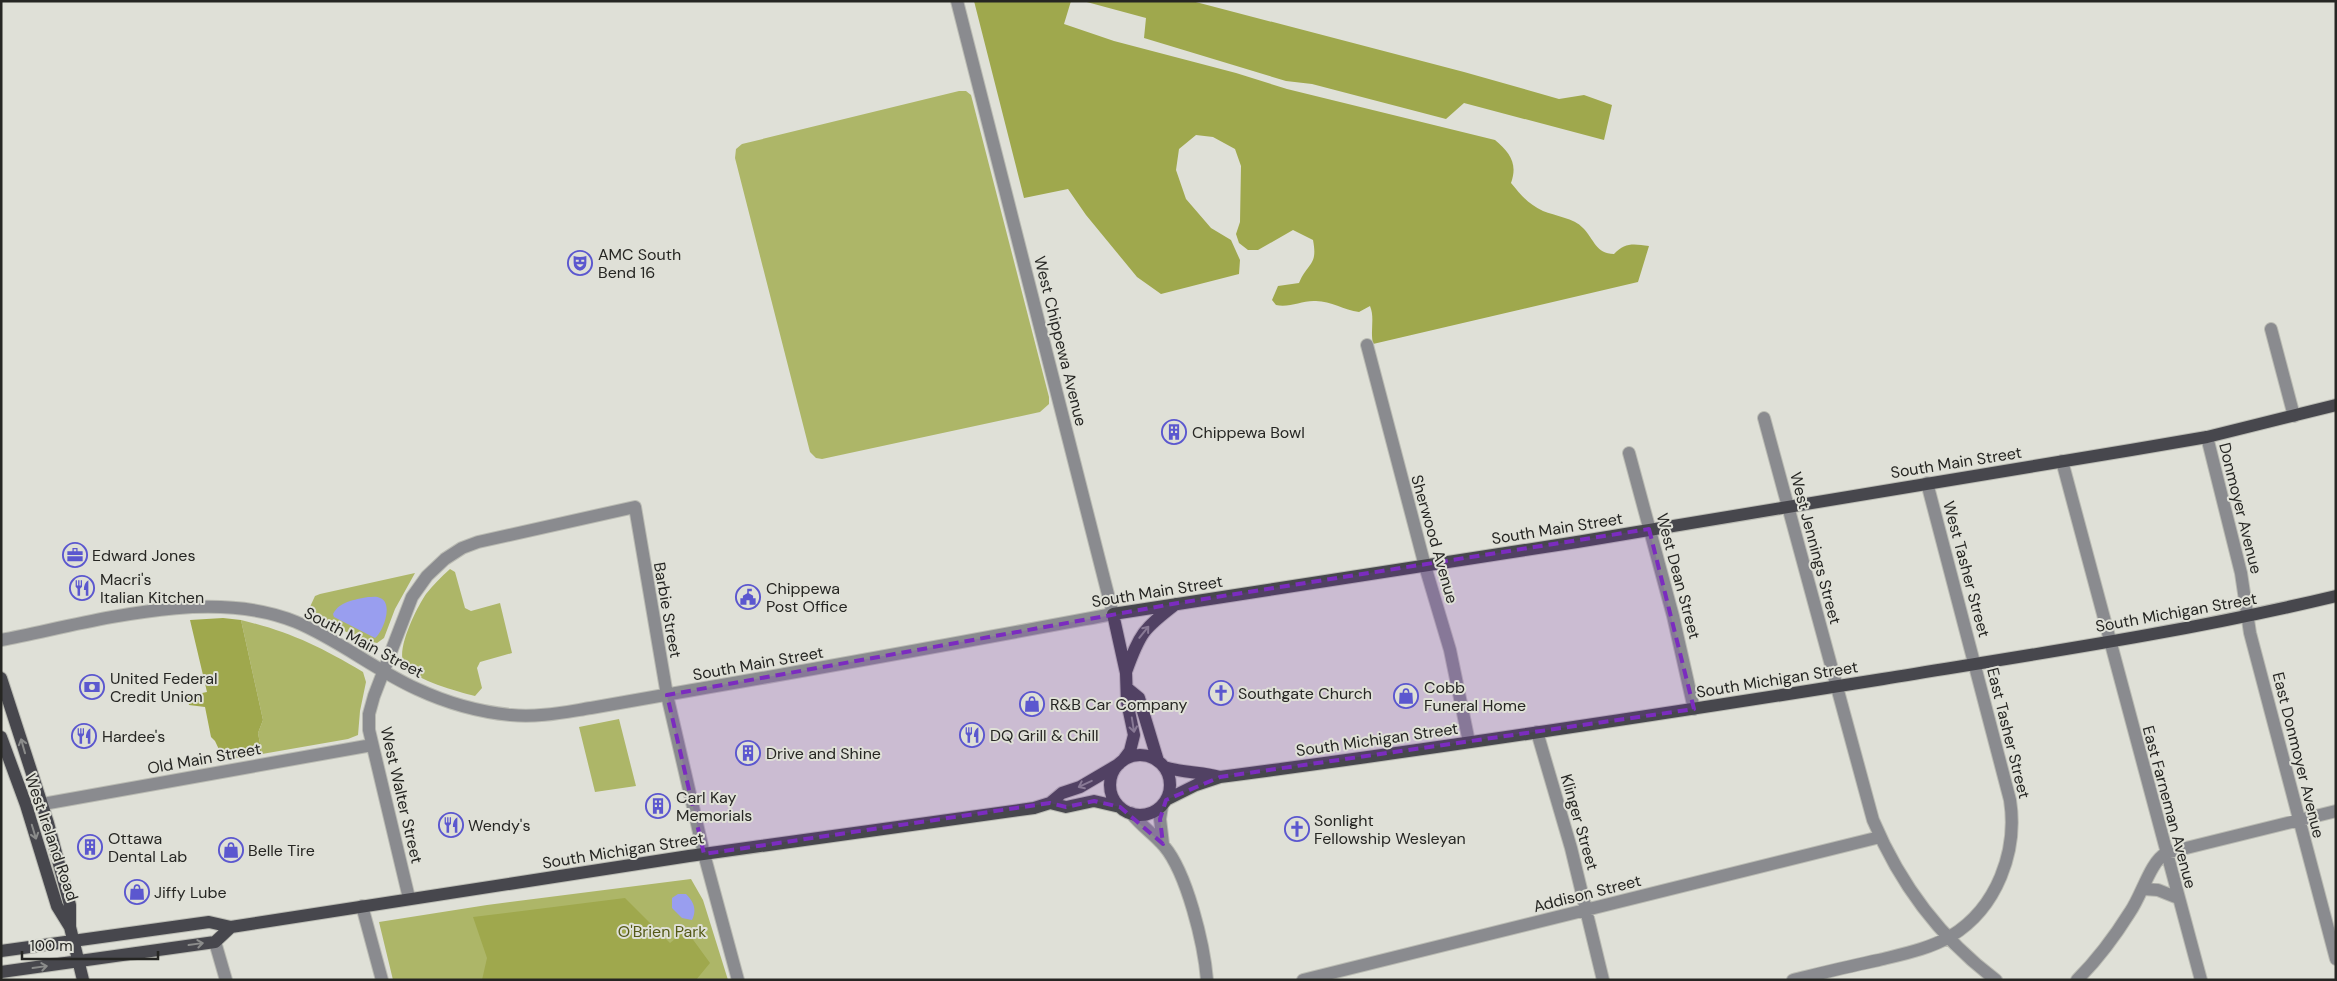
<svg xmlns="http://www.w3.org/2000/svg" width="2337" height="981" viewBox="0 0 2337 981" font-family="'DM Sans',sans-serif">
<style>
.green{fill:#adb668}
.forest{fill:#9fa84d}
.water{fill:#999eef}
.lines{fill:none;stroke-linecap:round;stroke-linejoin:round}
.minor-casing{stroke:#babbb3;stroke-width:14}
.major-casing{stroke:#babbb3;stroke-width:14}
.minor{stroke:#8a8b8f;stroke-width:12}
.major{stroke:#47474d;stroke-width:12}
.oneway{stroke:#8b8c8b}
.marked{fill:#7b2cbf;fill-opacity:0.2;stroke:#7b2cbf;stroke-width:4;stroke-dasharray:10 6;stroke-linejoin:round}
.labels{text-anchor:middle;stroke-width:4;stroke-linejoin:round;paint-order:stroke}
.poi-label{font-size:16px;fill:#262623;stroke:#dfe0d7;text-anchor:start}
.street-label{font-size:16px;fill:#262623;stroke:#dfe0d7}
.park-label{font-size:16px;fill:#545917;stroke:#dfe0d7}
</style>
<rect width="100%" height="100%" fill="#dfe0d7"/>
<path class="green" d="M959,91h7l5,4 78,302v7l-9,8 -218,47 -6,-1 -6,-6 -75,-294 1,-9 6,-5z
M450,569l5,3 10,36 6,3 29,-8 12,50 -32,9 -3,6 5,20 -7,8c-19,-5 -58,-15 -70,-30 -11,-14 12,-59 21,-72 7,-9 15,-17 24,-25z
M415,573l-20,36 -11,29 -7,5 -17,-4 -50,-26 -1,-4 6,-13 5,-2z
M241,620c49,12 78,26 122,52l3,10 -6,29 -2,24 -10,4 -86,15 -4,-21 5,-13z
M619,719l17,67 -41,6 -16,-65z
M691,879l12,21 25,80h-335l-14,-58 108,-17z"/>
<path class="forest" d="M974,1h97l-7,23 50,17 122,32 51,16 208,51c15,13 23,23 16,43 10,12 17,21 32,28 12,5 31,7 40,17 11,11 13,26 31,26 11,-12 20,-10 35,-8l-11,36 -265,62c-3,-14 2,-26 -3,-38l-11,6c-15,-2 -28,-11 -43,-11 -14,-1 -26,7 -40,4l-4,-5 6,-14 21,-3c9,-21 19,-17 14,-43l-20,-10 -35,20h-10l-9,-7 -3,-9 4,-12 1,-56 -6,-17 -22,-12 -17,-2 -17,14 -3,21 10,29 25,29 20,12 9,20 -1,14 -78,20 -24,-17 -51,-62 -18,-26 -44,9z
M1083,1h109l272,71 95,27 25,-4 28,10 -8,35 -140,-37 -18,16 -134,-35 -26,-3 -142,-43 2,-20z
M223,618l18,2 22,100 -5,13 4,21 -38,6 -9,-19 -4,-4 -6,-30 -16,-2 -2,-9 20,-4 -17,-72z
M625,898l45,45 16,-13 24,33 -14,17h-214l5,-22 -14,-41z"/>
<path class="water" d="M368,597c4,0 9,-1 12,1 14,5 3,34 -5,40l-41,-21 -1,-3c7,-13 21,-14 35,-17z
M678,894h8c8,8 11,16 6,26l-10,-2 -10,-10v-10z"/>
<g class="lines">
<defs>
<path id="minor" d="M2271,329l23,87
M1367,345l58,221 25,84 19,92
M1764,418l109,402c27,64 67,118 123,160
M2207,437l34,136 9,60 86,326
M1629,453l44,163 21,93
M2062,461l139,519
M1,640c89,-17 208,-54 295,-18 43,18 79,48 121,67 30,14 62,23 94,26 26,3 54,-3 80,-7 34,-6 68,-12 102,-18 141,-24 280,-50 420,-76l-156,-613
M1537,732l34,116 32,132
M43,804l329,-59
M1162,806l-2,13 3,25
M1131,813c10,13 23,21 33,33 23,27 40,98 43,134
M2144,889l14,1 20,8
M409,898l-40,-168v-16l5,-18 38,-99 15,-21 18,-17 17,-11 16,-6 157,-35 32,188 37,159 34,126
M362,906l20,74
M215,942l11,38
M1303,980l577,-143
M1793,980c29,-7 57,-14 86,-20 24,-6 50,-11 72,-24 46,-28 67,-85 59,-136l-83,-317
M2077,980c20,-20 38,-44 53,-68 12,-17 20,-50 36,-59l170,-42"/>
<path id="major" d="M1126,672c14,-39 17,-43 50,-68
M1,678l47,145 22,82v22l13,53
M1128,689l11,9 19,63
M1,737l25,68 31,101 13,21
M1110 785a30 30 0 1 1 60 0a30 30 0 1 1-60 0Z
M1124,759l6,-8 4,-16 -7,-33 -1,-29 -13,-59 464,-72 554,-92 76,-13 129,-32
M1164,767c20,6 38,5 56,10
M1166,800l30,-15 24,-8c222,-29 443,-63 663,-98 152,-25 303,-47 453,-83
M1050,803l16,4 28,-6 26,6
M1,951l208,-29 22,5 458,-71 345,-48 16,-5 12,-10 18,-6 39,-23
M1,972l214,-30 16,-15"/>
</defs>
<use href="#minor" class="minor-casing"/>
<use href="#major" class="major-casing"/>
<use href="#minor" class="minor"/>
<use href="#major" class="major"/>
</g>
<defs><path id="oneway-shaft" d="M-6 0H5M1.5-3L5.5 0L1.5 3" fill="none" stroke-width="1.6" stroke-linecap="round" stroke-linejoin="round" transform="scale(1.25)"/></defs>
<g class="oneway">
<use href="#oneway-shaft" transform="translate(1144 632) rotate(-51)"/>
<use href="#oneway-shaft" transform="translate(1133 725) rotate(81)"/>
<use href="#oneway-shaft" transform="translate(23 746) rotate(-106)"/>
<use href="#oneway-shaft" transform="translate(1085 784) rotate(155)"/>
<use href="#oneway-shaft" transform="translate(34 832) rotate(73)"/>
<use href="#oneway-shaft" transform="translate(196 944) rotate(-8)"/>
<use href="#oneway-shaft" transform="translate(40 967) rotate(-8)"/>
</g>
<path class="marked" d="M1649,529l45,180 -474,68 -54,23 -6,19 3,25 -43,-37 -26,-6 -28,6 -16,-4 -346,51 -37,-159 511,-92z"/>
<defs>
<symbol id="theatre-ring" viewBox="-11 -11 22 22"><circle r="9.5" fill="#dfe0d7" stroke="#5b57cf" stroke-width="1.5"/><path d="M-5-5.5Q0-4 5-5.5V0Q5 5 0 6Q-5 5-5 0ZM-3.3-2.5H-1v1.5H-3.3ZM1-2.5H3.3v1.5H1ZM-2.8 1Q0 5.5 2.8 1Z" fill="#5b57cf"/></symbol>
<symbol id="building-ring" viewBox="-11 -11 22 22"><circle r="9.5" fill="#dfe0d7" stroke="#5b57cf" stroke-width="1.5"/><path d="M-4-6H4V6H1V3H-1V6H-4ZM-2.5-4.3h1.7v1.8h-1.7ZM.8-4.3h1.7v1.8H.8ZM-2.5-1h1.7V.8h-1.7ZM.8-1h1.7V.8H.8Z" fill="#5b57cf"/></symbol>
<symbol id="office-ring" viewBox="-11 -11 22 22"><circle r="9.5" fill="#dfe0d7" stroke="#5b57cf" stroke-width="1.5"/><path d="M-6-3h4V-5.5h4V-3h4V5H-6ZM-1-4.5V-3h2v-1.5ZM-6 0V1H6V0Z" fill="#5b57cf"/></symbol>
<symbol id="restaurant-ring" viewBox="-11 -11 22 22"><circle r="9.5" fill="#dfe0d7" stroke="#5b57cf" stroke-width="1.5"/><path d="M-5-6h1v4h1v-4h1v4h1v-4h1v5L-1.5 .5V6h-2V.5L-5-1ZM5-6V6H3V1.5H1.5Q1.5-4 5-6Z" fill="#5b57cf"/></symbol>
<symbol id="civic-ring" viewBox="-11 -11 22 22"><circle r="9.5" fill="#dfe0d7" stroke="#5b57cf" stroke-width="1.5"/><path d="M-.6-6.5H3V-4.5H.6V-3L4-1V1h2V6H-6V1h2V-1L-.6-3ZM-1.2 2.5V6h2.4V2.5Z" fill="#5b57cf"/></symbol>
<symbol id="bank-ring" viewBox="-11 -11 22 22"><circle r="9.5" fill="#dfe0d7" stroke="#5b57cf" stroke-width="1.5"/><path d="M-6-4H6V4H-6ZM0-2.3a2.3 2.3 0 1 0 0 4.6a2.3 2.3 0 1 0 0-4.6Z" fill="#5b57cf"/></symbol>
<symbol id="church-ring" viewBox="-11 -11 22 22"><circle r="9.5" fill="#dfe0d7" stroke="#5b57cf" stroke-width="1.5"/><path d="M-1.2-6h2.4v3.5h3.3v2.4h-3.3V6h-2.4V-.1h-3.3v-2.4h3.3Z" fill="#5b57cf"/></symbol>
<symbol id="shop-ring" viewBox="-11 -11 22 22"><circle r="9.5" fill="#dfe0d7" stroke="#5b57cf" stroke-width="1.5"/><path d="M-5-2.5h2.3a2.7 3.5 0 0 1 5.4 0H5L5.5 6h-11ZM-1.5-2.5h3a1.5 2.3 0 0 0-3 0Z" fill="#5b57cf"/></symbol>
</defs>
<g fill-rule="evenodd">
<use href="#theatre-ring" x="566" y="249" width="28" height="28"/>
<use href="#building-ring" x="1160" y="418" width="28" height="28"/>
<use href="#office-ring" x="61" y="541" width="28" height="28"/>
<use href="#restaurant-ring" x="68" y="574" width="28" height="28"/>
<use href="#civic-ring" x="734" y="583" width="28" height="28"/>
<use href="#bank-ring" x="78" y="673" width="28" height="28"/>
<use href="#church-ring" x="1207" y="679" width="28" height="28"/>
<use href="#shop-ring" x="1392" y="682" width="28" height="28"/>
<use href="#shop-ring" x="1018" y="690" width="28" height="28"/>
<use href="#restaurant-ring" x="958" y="721" width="28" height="28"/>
<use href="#restaurant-ring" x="70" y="722" width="28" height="28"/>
<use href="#building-ring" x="734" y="739" width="28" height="28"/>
<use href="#building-ring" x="644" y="792" width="28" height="28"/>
<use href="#restaurant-ring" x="437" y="811" width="28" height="28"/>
<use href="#church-ring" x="1283" y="815" width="28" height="28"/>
<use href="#building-ring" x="76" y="833" width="28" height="28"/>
<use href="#shop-ring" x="217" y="836" width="28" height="28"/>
<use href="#shop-ring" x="123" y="878" width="28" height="28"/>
</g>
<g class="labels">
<g class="poi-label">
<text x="598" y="260">AMC South<tspan x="598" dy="18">Bend 16</tspan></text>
<text x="1192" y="438">Chippewa Bowl</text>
<text x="92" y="561">Edward Jones</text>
<text x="100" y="585">Macri's<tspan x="100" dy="18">Italian Kitchen</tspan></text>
<text x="766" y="594">Chippewa<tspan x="766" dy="18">Post Office</tspan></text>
<text x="110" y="684">United Federal<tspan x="110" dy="18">Credit Union</tspan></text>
<text x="1424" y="693">Cobb<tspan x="1424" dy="18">Funeral Home</tspan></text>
<text x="1238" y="699">Southgate Church</text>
<text x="1050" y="710">R&amp;B Car Company</text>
<text x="990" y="741">DQ Grill &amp; Chill</text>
<text x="102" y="742">Hardee's</text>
<text x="766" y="759">Drive and Shine</text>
<text x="676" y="803">Carl Kay<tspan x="676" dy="18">Memorials</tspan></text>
<text x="1314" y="826">Sonlight<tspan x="1314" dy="18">Fellowship Wesleyan</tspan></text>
<text x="468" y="831">Wendy's</text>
<text x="108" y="844">Ottawa<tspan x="108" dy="18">Dental Lab</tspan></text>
<text x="248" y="856">Belle Tire</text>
<text x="154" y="898">Jiffy Lube</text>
</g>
<g class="street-label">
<text transform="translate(1061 341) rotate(76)" y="6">West Chippewa Avenue</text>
<text transform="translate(1956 462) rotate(-9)" y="6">South Main Street</text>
<text transform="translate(2241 508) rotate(76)" y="6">Donmoyer Avenue</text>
<text transform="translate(1557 528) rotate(-9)" y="6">South Main Street</text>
<text transform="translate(1435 539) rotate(74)" y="6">Sherwood Avenue</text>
<text transform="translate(1816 548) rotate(75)" y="6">West Jennings Street</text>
<text transform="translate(1967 569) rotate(75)" y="6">West Tasher Street</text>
<text transform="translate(1679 576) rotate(75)" y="6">West Dean Street</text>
<text transform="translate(1157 591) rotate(-9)" y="6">South Main Street</text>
<text transform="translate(668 610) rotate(80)" y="6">Barbie Street</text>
<text transform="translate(2176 612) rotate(-10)" y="6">South Michigan Street</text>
<text transform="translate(364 642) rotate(28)" y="6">South Main Street</text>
<text transform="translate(758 663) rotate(-10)" y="6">South Main Street</text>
<text transform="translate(1777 679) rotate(-9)" y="6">South Michigan Street</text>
<text transform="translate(2009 733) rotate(76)" y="6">East Tasher Street</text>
<text transform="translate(1377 739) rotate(-8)" y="6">South Michigan Street</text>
<text transform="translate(2299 755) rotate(76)" y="6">East Donmoyer Avenue</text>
<text transform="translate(204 758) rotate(-10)" y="6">Old Main Street</text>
<text transform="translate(402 795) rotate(77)" y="6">West Walter Street</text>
<text transform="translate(2170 807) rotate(75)" y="6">East Farneman Avenue</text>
<text transform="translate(1580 822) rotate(74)" y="6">Klinger Street</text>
<text transform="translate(52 837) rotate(71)" y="6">West Ireland Road</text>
<text transform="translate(623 850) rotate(-9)" y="6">South Michigan Street</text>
<text transform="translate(1587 893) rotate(-14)" y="6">Addison Street</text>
</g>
<g class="park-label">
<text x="662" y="937">O'Brien Park</text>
</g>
</g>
<rect width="2337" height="981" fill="none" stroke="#262623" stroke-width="5"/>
<path d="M22 951v8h136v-8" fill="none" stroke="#262623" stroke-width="2.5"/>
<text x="30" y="951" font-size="15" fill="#262623" stroke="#dfe0d7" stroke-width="4" paint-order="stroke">100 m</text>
</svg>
